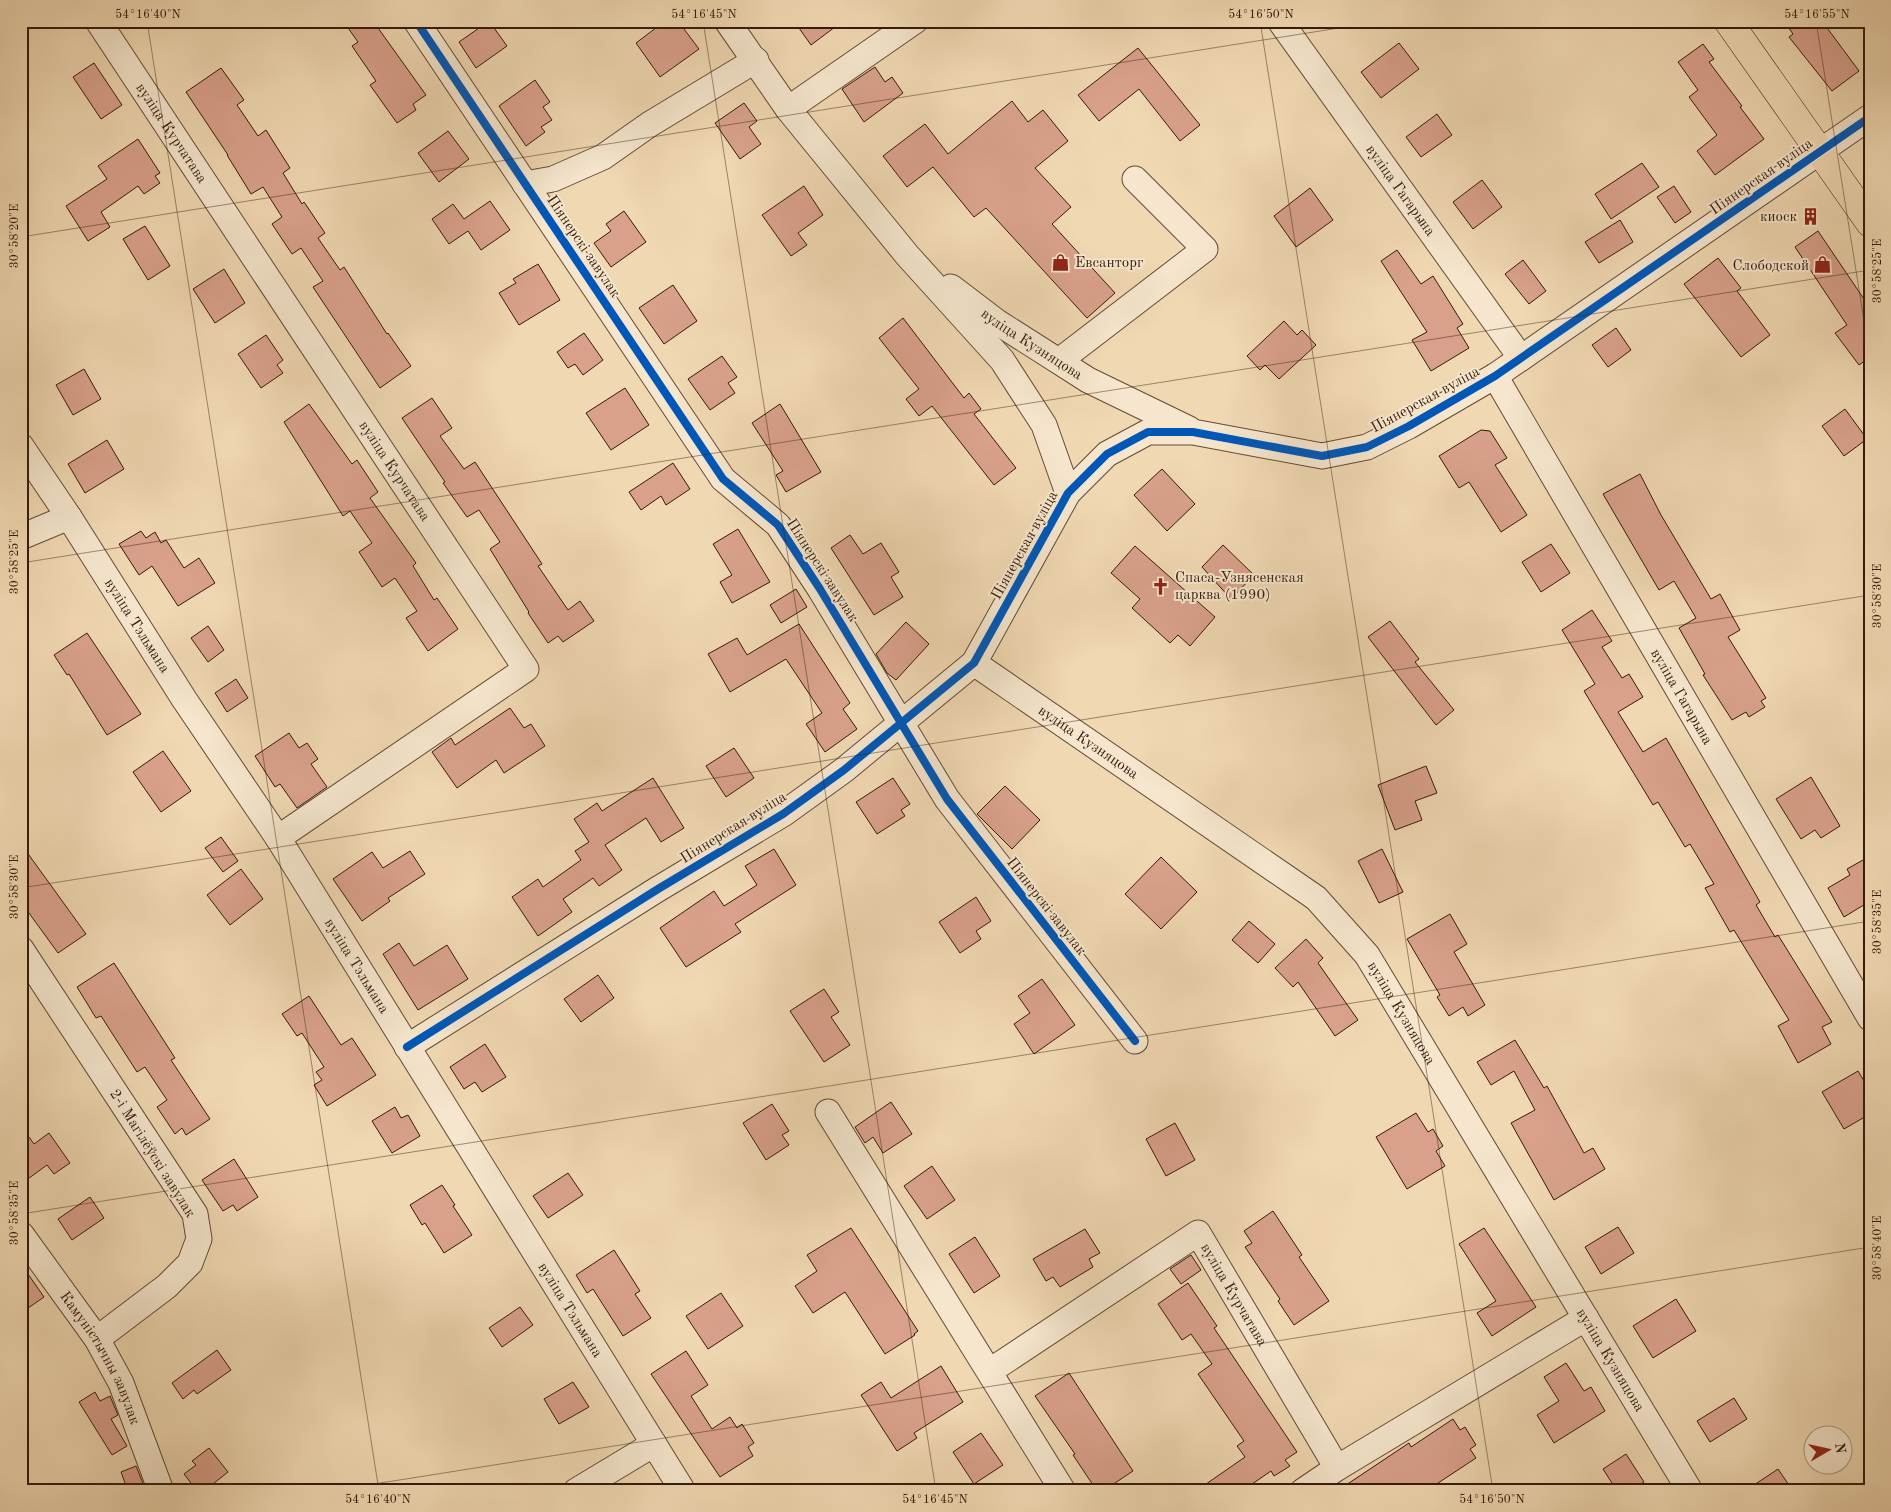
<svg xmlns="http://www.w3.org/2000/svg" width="1891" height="1512" viewBox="0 0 1891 1512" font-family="'Old Standard TT',serif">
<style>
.building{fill:#d9a18c;stroke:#351a09}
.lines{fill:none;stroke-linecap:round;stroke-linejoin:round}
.minor-casing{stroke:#644a33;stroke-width:27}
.major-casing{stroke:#351a09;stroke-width:29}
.minor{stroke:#f5e6cd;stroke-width:25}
.major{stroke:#f0d8b2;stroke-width:28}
.cycleway-casing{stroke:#f5e6cd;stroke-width:11}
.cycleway{stroke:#0057b8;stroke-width:8}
.ticks{fill:none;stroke:#351a09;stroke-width:1;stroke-opacity:0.45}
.labels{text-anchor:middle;stroke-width:4;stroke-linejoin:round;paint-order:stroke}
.street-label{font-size:15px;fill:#351a09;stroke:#f5e6cd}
.poi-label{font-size:15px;fill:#351a09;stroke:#f5e6cd;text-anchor:end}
.neatline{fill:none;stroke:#351a09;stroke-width:2}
.ticks-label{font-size:12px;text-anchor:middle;fill:#351a09}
</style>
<rect width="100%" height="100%" fill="#f0d8b2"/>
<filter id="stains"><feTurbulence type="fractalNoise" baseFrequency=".004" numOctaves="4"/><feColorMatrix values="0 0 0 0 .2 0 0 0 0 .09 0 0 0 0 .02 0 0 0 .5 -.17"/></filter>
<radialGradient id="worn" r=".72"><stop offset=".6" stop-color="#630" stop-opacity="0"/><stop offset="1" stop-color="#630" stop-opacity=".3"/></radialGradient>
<path class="building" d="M343,21h30l53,74 -13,9 3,6 -19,13 -27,-38 6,-4 -24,-35 6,-4z
M489,21l18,25 -31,22 -17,-26z
M665,21h13l21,28 -39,28 -24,-34z
M794,21h49l-32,24z
M1784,21h38l37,50 -27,20 -43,-54 4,-3z
M1399,43l20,26 -38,29 -20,-26z
M1703,44l11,15 -5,3 33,44 -2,1 24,32 -49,36 -18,-24 20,-16 -28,-38 9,-7 -20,-28z
M1138,48l62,77 -20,16 -41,-52 -40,32 -21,-26z
M94,63l28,42 -21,14 -28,-42z
M875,67l10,15 7,-5 11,16 -39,29 -22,-33z
M221,68l23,32 -7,5 21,31 8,-6 24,38 -7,5 19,31 2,-2 21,31 -7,5 22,32 4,-3 43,67 1,-1 23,33 -31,22 -67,-101 10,-6 -22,-33 -9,6 -20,-30 10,-7 -19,-30 -12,7 -24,-39h1l-42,-63z
M535,80l15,22 -7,5 9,13 -11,7 4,5 -19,14 -27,-40z
M1012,101l16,21 15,-12 25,31 -33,27 36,39 -19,17 63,69 -28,25 -101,-110 -12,9 -41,-50 -26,20 -24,-31 42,-32 23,30z
M744,103l13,18 -8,6 12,17 -21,15 -25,-36z
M1437,114l15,21 -31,22 -15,-20z
M448,131l21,28 -30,23 -21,-29z
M138,139l22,34 -5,3 5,7 -16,11 -6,-8 -37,26 9,15 -22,14 -22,-35 41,-27 -9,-13z
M1642,163l17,24 -48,32 -16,-25z
M1482,180l20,27 -29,22 -20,-27z
M804,186l19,29 -25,18 9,12 -16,11 -29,-41z
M1674,186l17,26 -16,11 -18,-26z
M1310,188l23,32 -37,27 -22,-31z
M490,201l20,29 -29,20 -13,-19 -19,13 -17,-25 21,-15 11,15z
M624,211l22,31 -35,25 -17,-24 17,-12 -5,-7z
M1620,220l13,22 -34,21 -14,-21z
M145,226l25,40 -22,14 -25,-41z
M1818,231l52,77v49l-11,8 -24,-32 12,-8 -52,-78z
M1397,250l24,34 12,-8 30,48 -6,4 12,20 -38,23 -19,-31 15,-8 -46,-71z
M1718,258l23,30 -4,3 33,44 -29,22 -57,-73z
M1523,260l23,31 -17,13 -24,-30z
M538,264l22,36 -41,25 -20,-32 17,-10 -3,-4z
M224,269l21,34 -30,20 -22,-34z
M673,285l24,36 -33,23 -25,-36z
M903,318l61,80 5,-5 12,16 -7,5 42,54 -22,17 -62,-79 -13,10 -13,-17 13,-10 -40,-51z
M1284,321l13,14 5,-5 14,15 -37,34 -14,-14 -5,5 -13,-14z
M1616,328l15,22 -23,17 -16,-22z
M584,333l19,27 -20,15 -8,-11 -7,4 -11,-16z
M266,335l17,25 -6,5 6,8 -22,15 -23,-34z
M722,356l15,21 -9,6 7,10 -25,17 -22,-31z
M84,369l17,30 -28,16 -17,-30z
M625,388l24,37 -38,25 -25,-37z
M432,398l20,30 -12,8 24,33 11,-7 67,102 -4,2 30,44 12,-9 14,20 -31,21 -5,-6 -10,7 -20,-30 1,-1 -39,-63 10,-7 -21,-32 -12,7 -24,-34 2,-1 -43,-64z
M309,404l43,60 5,-4 21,32 -8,6 46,65 -3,3 21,34 3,-2 21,31 -30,22 -22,-33 11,-7 -22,-33 -13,9 -23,-35 13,-9 -22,-32 -7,5 -59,-94z
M780,404l41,68 -35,20 -10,-17 7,-4 -31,-48z
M1845,409l22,30 -23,17 -22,-30z
M1481,430l9,1 17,27 -12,7 32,50 -26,17 -32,-50 -10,6 -20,-32z
M107,440l17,29 -39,24 -17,-29z
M673,463l17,26 -24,16 -5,-9 -20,14 -12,-18z
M1162,469l33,35 -28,27 -33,-36z
M1640,474l21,41 50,84 9,-5 20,36 -12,7 38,61 -5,3 4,6 -16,10 -3,-5 -14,8 -29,-45 2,-1 -26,-46 17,-10 -22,-37 -15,9 -56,-96z
M738,529l32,53 -38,21 -12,-21 12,-7 -19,-31z
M141,531l5,7 9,-6 6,11 5,-3 18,28 15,-10 16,25 -37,23 -26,-40 -13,9 -20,-31z
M850,535l13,19 18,-11 18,29 -8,5 12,20 -29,18 -43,-67z
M1551,544l19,29 -29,19 -19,-30z
M1223,545l31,30 -23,24 -29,-32z
M1135,546l80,71 -25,29 -12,-11 -8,8 -38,-35 8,-9 -29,-26z
M796,589l11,18 -26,16 -11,-18z
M1592,610l20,31 -10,6 20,31 7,-4 14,23 -25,15 25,40 23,-14 94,164 -4,3 19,32 3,-2 54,87 -10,5 9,17 -33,19 -20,-37 11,-6 -55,-90 -4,2 -25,-44 9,-4 -24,-40 -5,3 -27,-45 -5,3 -69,-114 11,-7 -33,-54z
M1390,621l29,38 -4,3 39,48 -18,15 -68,-88z
M906,622l23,22 -33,36 -9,-7 -11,-19z
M799,624l51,79 -7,6 14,20 -32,23 -19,-28 16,-11 -36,-54 -56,33 -22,-38 29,-16 10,17z
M208,626l16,24 -16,12 -17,-24z
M87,633l54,81 -34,21 -38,-61 -2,1 -13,-20z
M236,679l12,19 -21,14 -12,-19z
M510,708l14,20 7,-4 14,22 -41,27 -8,-13 -39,28 -25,-36 19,-14 4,7z
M289,733l10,15 8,-5 11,16 -7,5 16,23 -30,21 -17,-24 -5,3 -20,-31z
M734,748l20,30 -28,19 -20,-31z
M163,751l28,40 -30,21 -28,-40z
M1426,766l11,27 -22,8 7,19 -27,10 -17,-45z
M1811,777l29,49 -19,12 -6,-8 -14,9 -25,-40z
M653,778l31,50 -23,14 -15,-24 -41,27 17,25 -23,16 -6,-8 -30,21 9,13 -34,24 -26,-39 26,-18 5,8 38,-27 -6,-9 14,-9 -15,-23 23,-16 5,8z
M893,778l17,26 -9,6 4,6 -28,18 -21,-32z
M1005,786l35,34 -28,29 -35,-35z
M221,837l17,24 -15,11 -18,-24z
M21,844l65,90 -28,19 -37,-51z
M774,849l22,36 -61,39 6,8 -55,35 -26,-39 54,-37 10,15 33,-21 -12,-19z
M1382,849l21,43 -24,11 -21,-42z
M410,851l15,23 -37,24 2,3 -28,20 -29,-42 39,-27 11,16z
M1161,857l36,35 -36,37 -36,-35z
M1863,860l4,6 3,-2v45l-3,-6 -23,14 -16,-29 22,-13 -3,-6z
M241,869l22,30 -33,26 -23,-30z
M976,897l15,24 -15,10 5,8 -21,14 -21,-31z
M1450,914l17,30 -13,8 31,53 -17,11 -5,-9 -14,9 -12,-19 3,-2 -33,-56z
M1249,921l26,23 -17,19 -26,-23z
M1306,939l17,19 -5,5 40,57 -23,16 -37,-54 -5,5 -18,-19z
M399,943l15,23 33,-21 21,34 -50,31 -35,-56z
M114,963l61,95 -4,2 39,59 -24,16 -4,-7 -7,6 -18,-27 10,-7 -22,-33 -8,5 -36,-56 -5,2 -19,-31z
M598,975l16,23 -33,24 -17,-23z
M1042,979l33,46 -41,29 -20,-30 16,-11 -12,-17z
M824,989l15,23 -8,5 19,28 -26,17 -34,-51z
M309,996l32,49 11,-7 24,37 -49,31 -13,-21 8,-5 -6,-8 8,-5 -22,-34 -5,3 -15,-22z
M1515,1040l29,48 3,-2 37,67 9,-5 12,21 -51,31 -43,-77 24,-13 -21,-39 -23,14 -14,-23z
M485,1044l21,33 -24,15 -7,-10 -11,7 -14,-22z
M1858,1071l12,20v23l-26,15 -22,-37z
M891,1102l21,32 -29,19 -10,-16 -8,6 -10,-16z
M772,1104l17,27 -7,4 7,10 -23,15 -23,-37z
M395,1107l6,11 7,-3 12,21 -28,17 -20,-32z
M1416,1113l12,19 5,-3 10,17 -7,5 9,15 -38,23 -31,-52z
M1175,1123l20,37 -29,16 -20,-37z
M21,1126l13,18 15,-11 21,30 -16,11 -7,-9 -26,19z
M234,1159l24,38 -21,14 -4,-6 -10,6 -21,-31z
M932,1166l23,34 -28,19 -23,-33z
M568,1173l15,22 -35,23 -15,-22z
M442,1185l13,20 -2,1 19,29 -28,18 -19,-30 -3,2 -12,-20z
M90,1197l14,21 -32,22 -14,-21z
M1273,1211l29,44 -3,2 30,44 -35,24 -16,-24 2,-2 -35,-52 7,-4 -8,-12z
M1618,1227l16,26 -33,21 -16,-27z
M851,1228l67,103 -4,3 1,1 -30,19 -40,-62 -32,21 -18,-27 22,-15 -10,-16z
M1484,1228l52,79 -44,29 -15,-23 19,-12 -37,-57z
M1085,1229l15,24 -11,6 4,8 -33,20 -7,-10 -7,4 -13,-22z
M975,1237l25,39 -26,17 -25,-39z
M614,1250l26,41 -5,3 16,24 -28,18 -30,-47 -6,4 -11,-18z
M1191,1255l10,15 -20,14 -11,-15z
M21,1264l23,33 -23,16z
M1188,1283l29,43 -3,2 83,124 -12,8 5,6 -16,10 -3,-5 -29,20h-46l49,-34 -8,-11 7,-5 -46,-67 14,-10 -21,-30 -9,6 -24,-36z
M721,1293l22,33 -35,23 -22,-33z
M1676,1299l20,32 -43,27 -20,-32z
M520,1307l13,18 -31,22 -13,-19z
M217,1350l14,20 -34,24 -3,-4 -11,9 -11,-16z
M686,1351l22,34 -17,11 21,33 18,-12 7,11 5,-4 12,19 -6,4 5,9 -33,21 -69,-103z
M1566,1363l18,28 7,-4 14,24 -51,32 -17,-28 22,-14 -15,-24z
M941,1366l22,36 -49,31 3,5 -20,13 -36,-56 20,-13 10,16z
M1069,1373l64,98 -30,20h-6l-24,-36 2,-1 -40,-58z
M573,1382l16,25 -30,17 -15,-25z
M95,1392l5,9 10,-5 8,19 -7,4 16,27 -15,9 -33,-53z
M1734,1398l13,21 -37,23 -13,-21z
M1453,1419l7,11 5,-3 11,18 -6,4 6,9 -50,33h-89l72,-48 2,4z
M981,1433l22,32 -29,19 -21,-32z
M209,1448l19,24 -24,19h-7l-13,-17 12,-9 -4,-4z
M1626,1454l18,28 -14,9h-13l-14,-22z
M136,1466l10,25h-18l-7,-19z
M1778,1469l15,22h-48z"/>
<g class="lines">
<defs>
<g id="minor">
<path id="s1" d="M98,21l428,648 -248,169"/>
<path d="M416,21l307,458 55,46 42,64 127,210 188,242"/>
<path d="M727,21l61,88 119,146 95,105 42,65 24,68"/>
<path id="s2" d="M1280,21l241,337"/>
<path d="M788,109l127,-88"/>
<path d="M525,184l28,-5 50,-22 47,-33 106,-64"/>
<path id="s3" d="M951,287l46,35 91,58 101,49"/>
<path d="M1059,361l146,-112 -70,-70"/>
<path id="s4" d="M1495,376l375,642"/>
<path id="s5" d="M21,446l48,71 115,182 94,139 405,653"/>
<path d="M21,537l48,-20"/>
<path id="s6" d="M974,663l342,235 51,57 323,536"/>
<path d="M21,949l174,265 4,25 -9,24 -23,23 -70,53"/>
<path d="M407,1047l251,-158 125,-75 61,-44 130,-107 94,-170 39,-39 41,-22h45l129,24 45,-9 42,-21 86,-50 375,-259"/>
<path d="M828,1112l235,379"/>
<path id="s7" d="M21,1234l76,105 24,44 40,108"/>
<path id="s8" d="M990,1371l208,-138 139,235"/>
<path d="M576,1491l78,-47"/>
<path d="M1303,1491l34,-23 249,-150"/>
</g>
<path id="major" d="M1728,21l142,202"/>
</defs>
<use href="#minor" class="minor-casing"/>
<use href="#major" class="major-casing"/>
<use href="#minor" class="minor"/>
<use href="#major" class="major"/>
<defs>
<path id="cycleway" d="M416,21l307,458 55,46 42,64 127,210 188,242
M407,1047l251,-158 125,-75 61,-44 130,-107 94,-170 39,-39 41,-22h45l129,24 45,-9 42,-21 86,-50 375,-259"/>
</defs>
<use href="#cycleway" class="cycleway-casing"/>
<use href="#cycleway" class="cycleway"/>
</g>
<path class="ticks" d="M147,21l232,1470M703,21l233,1470M1260,21l233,1470M1816,21l54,337M21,237l1362,-216M21,563l1849,-293M21,888l1849,-293M21,1214l1849,-293M330,1491l1540,-244"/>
<defs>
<symbol id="building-bare" viewBox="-9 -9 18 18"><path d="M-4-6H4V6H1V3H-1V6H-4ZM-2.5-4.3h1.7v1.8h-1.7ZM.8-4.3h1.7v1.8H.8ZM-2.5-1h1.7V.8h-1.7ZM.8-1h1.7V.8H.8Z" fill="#8f2418" stroke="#f5e6cd" stroke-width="2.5" paint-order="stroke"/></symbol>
<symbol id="shop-bare" viewBox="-9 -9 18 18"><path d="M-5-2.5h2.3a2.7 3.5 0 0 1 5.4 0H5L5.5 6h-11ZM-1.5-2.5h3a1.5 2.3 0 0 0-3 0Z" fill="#8f2418" stroke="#f5e6cd" stroke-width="2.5" paint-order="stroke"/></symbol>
<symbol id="church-bare" viewBox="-9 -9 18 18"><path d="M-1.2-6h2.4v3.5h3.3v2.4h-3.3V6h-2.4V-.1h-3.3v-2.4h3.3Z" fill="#8f2418" stroke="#f5e6cd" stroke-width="2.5" paint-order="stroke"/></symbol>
</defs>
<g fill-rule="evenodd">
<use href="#building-bare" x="1798" y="204" width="25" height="25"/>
<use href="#shop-bare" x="1048" y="250" width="25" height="25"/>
<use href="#shop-bare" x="1810" y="252" width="25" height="25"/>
<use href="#church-bare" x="1148" y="574" width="25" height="25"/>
</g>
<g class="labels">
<g class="street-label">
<text dy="5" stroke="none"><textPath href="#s1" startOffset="134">вуліца Курчатава</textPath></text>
<text transform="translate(1761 176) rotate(-35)" y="5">Піянерская вуліца</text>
<text dy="5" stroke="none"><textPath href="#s2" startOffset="208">вуліца Гагарына</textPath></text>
<text transform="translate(584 246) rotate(56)" y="5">Піянерскі завулак</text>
<text dy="5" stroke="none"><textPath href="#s3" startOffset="99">вуліца Кузняцова</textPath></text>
<text transform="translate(1425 399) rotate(-29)" y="5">Піянерская вуліца</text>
<text dy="5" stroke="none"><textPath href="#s1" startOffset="539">вуліца Курчатава</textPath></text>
<text transform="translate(1024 545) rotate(-61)" y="5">Піянерская вуліца</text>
<text transform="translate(823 570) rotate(57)" y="5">Піянерскі завулак</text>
<text dy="5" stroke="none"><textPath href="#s5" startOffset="214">вуліца Тэльмана</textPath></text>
<text dy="5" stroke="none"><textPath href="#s4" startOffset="371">вуліца Гагарына</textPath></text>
<text dy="5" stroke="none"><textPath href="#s6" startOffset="139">вуліца Кузняцова</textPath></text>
<text transform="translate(733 827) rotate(-32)" y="5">Піянерская вуліца</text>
<text transform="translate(1047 906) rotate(52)" y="5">Піянерскі завулак</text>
<text dy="5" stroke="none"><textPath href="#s5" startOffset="619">вуліца Тэльмана</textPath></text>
<text dy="5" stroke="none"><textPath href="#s6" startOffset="559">вуліца Кузняцова</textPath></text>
<text transform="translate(153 1153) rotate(58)" y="5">2-і Магілёўскі завулак</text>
<text dy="5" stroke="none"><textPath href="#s8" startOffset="321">вуліца Курчатава</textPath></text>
<text dy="5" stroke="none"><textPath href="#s5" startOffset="1024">вуліца Тэльмана</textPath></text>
<text dy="5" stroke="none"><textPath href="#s7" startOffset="148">Камуністычны завулак</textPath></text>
<text dy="5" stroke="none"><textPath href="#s6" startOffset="964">вуліца Кузняцова</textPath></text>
</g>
<g class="poi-label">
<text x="1797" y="221">киоск</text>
<text x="1075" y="267" text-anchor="start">Евсанторг</text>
<text x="1809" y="270">Слободской</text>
<text x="1175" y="582" text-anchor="start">Спаса-Узнясенская<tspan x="1175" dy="17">царква (1990)</tspan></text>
</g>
</g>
<rect width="1891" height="1512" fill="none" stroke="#f0d8b2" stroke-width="55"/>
<g transform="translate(1828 1450) rotate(81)"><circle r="24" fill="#f5e6cd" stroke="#a8947f"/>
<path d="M0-4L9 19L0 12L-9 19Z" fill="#8f2418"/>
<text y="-8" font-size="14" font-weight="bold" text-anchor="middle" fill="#351a09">N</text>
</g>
<rect x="28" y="28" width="1836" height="1456" class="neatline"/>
<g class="ticks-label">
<text x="148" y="18">54°16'40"N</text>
<text x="704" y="18">54°16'45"N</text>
<text x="1261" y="18">54°16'50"N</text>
<text x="1817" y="18">54°16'55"N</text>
<text transform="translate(14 236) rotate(-90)" y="4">30°58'20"E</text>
<text transform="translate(1877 271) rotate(-90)" y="4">30°58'25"E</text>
<text transform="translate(14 562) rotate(-90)" y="4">30°58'25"E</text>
<text transform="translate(1877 596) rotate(-90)" y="4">30°58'30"E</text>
<text transform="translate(14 887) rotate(-90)" y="4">30°58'30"E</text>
<text transform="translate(1877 922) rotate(-90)" y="4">30°58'35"E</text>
<text transform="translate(14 1213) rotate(-90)" y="4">30°58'35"E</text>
<text transform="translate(1877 1248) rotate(-90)" y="4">30°58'40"E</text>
<text x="378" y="1503">54°16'40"N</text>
<text x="935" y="1503">54°16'45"N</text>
<text x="1492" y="1503">54°16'50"N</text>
</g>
<rect width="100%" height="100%" filter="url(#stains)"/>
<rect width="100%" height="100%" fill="url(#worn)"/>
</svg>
